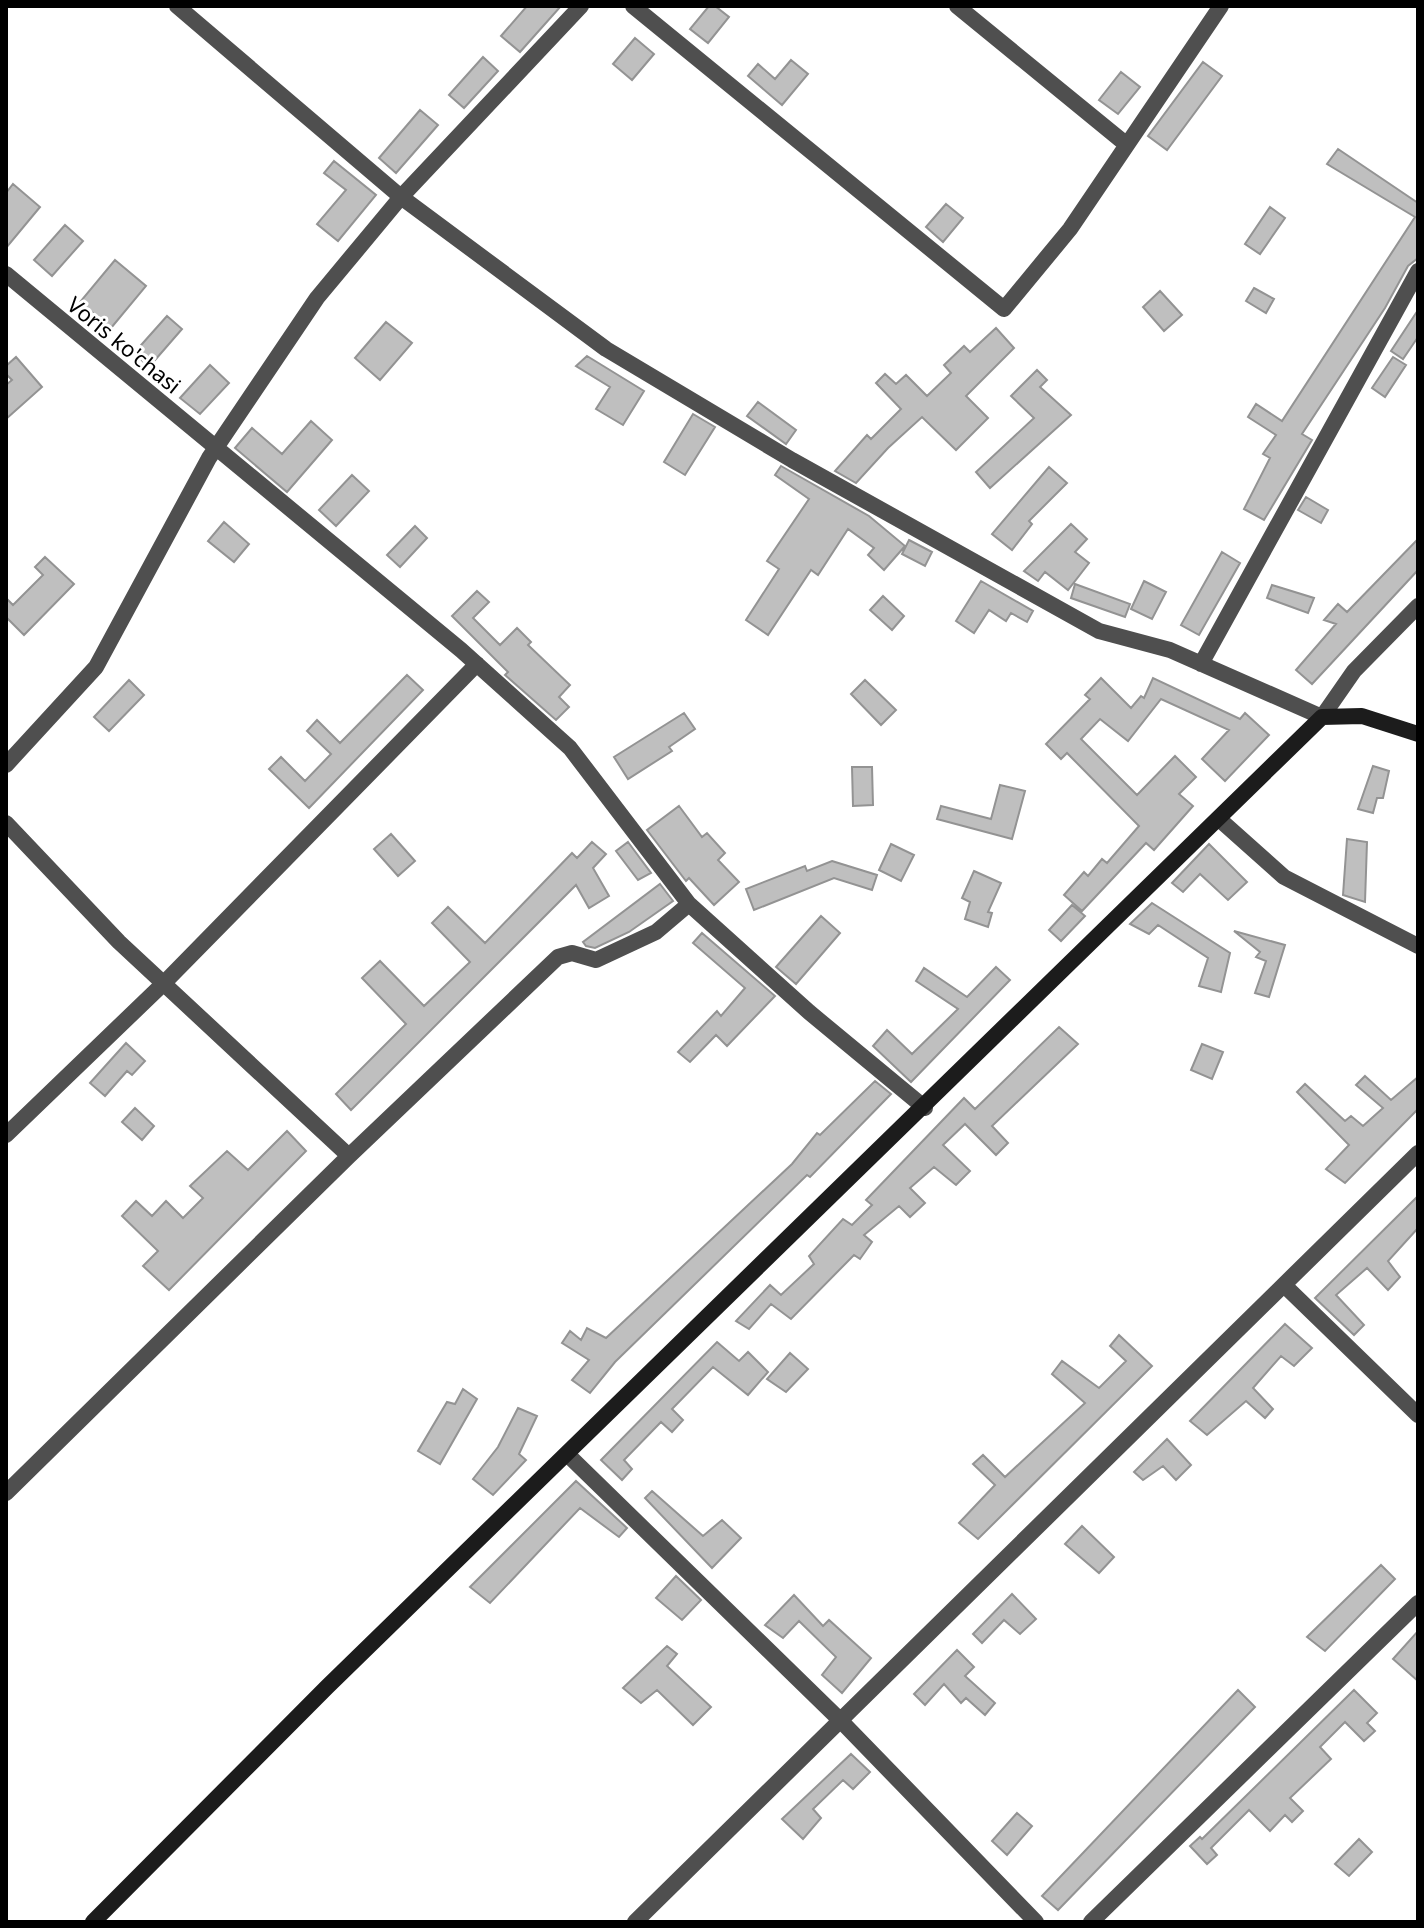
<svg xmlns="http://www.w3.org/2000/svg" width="1424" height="1928" viewBox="0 0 1424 1928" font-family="'Noto Sans',sans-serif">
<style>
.building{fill:#bfbfbf;stroke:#939393;stroke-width:2}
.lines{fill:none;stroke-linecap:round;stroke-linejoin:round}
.street{stroke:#4f4f4f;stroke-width:16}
.secondary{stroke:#1c1c1c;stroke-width:16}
.labels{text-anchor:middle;stroke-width:6;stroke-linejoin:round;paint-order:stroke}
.street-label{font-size:22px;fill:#000;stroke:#fff}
</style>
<rect width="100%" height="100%" fill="#fff"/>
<path class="building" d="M527,6h34l-41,46 -19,-16z
M709,6h6l14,11 -21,26 -18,-14z
M635,38l19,16 -22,26 -19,-16z
M483,57l15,14 -34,37 -15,-13z
M791,60l17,14 -26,31 -34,-29 10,-12 17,15z
M1203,62l19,14 -55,74 -19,-14z
M1121,72l19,15 -22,27 -19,-14z
M420,110l18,15 -42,48 -17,-15z
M1338,149l80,54v55l-10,8 -23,42 -83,126 10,6 -48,80 -20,-11 26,-51 -7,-4 13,-19 -28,-18 8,-13 26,17 133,-204 -88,-53z
M334,161l42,34 -38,46 -21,-17 29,-34 -22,-17z
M13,184l27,23 -34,41v-55z
M946,204l17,14 -20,24 -17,-15z
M1270,207l15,11 -25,36 -15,-10z
M65,225l18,16 -31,35 -18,-16z
M115,260l31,26 -35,42 -31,-26z
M1254,288l20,11 -8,14 -20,-12z
M1160,291l22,24 -18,16 -21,-24z
M1418,310v27l-15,22 -12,-8z
M167,316l15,13 -33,38 -15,-14z
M386,322l26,21 -32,37 -25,-22z
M996,328l18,20 -48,48 22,22 -32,32 -34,-33 -34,31 -32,35 -21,-12 32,-36 4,4 30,-30 -25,-26 9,-9 11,10 10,-9 21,21 24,-23 -7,-8 20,-19 6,6z
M587,356l57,35 -21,34 -27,-16 14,-22 -34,-21z
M16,357l26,30 -36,32v-34l6,-5 -6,-6v-8z
M1393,357l13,8 -21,32 -13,-9z
M210,365l19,18 -29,31 -20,-16z
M1037,370l10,10 -7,7 31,28 -81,73 -14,-16 58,-54 -23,-22z
M758,402l38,28 -10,14 -39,-28z
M693,414l22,13 -30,48 -21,-13z
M311,421l21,19 -45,52 -52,-44 17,-20 30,26z
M781,466l88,50 36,30 -21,24 -16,-15 6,-7 -26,-19 -30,46 -7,-5 -43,65 -22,-15 33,-51 -12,-8 42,-62 -34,-24z
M1049,467l18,16 -38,38 3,3 -20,26 -20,-16z
M352,475l17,16 -33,35 -17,-16z
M1306,497l22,13 -7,13 -23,-13z
M224,522l25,22 -15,18 -26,-21z
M1071,524l16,15 -12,13 14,11 -21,27 -23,-18 -7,9 -14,-10z
M415,526l12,12 -27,29 -13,-12z
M1418,539v31l-106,114 -16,-14 40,-46 -12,-4 14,-16 9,8z
M909,540l23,12 -7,14 -23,-12z
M1222,552l18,11 -41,72 -18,-10z
M45,557l29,27 -50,51 -18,-18v-19l7,7 30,-30 -8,-8z
M981,581l52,30 -6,11 -16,-9 -5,8 -17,-11 -15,23 -18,-12z
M1144,581l22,11 -14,27 -21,-10z
M1075,584l55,20 -5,13 -54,-19z
M1272,585l42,13 -6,15 -41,-15z
M477,591l12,11 -16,16 27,27 17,-17 14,14 -3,3 42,40 -11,12 10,10 -13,13 -51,-45 3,-3 -56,-56z
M883,596l21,20 -12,14 -22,-20z
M407,675l16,15 -114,118 -40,-39 12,-12 24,24 26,-27 -24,-23 10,-11 23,23z
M1101,678l30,30 10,-12 3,2 9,-20 87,41 5,-6 24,22 -44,46 -23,-22 27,-29 -68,-31 -33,42 -28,-22 -19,20 56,56 38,-39 21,21 -17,17 14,12 -39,44 -8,-7 -64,68 -18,-16 20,-23 4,4 14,-17 5,4 32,-37 -72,-73 -6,6 -15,-15 44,-45 -5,-4z
M129,680l15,15 -35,36 -15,-14z
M865,680l31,30 -15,15 -30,-31z
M684,713l11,16 -26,18 3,4 -44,28 -14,-22z
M1373,766l16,5 -6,27h-6l-4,15 -15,-4z
M852,767h20l1,38 -20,1z
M1000,785l25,6 -13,48 -75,-20 4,-13 50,13z
M679,806l23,31 5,-4 18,20 -7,7 21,22 -25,23 -25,-27 -3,3 -39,-51z
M391,834l24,27 -17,15 -24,-27z
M1347,839l20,3 -2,60 -22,-7z
M592,842l14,12 -13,14 16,28 -20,12 -13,-23 -225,225 -15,-16 70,-70 -44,-46 18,-17 44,45 46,-44 -38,-39 16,-16 37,36 87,-90 5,5z
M628,842l23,31 -13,7 -22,-29z
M891,844l23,11 -13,26 -22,-11z
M1209,844l38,38 -19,18 -28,-26 -17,18 -11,-9z
M832,861l45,14 -5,15 -38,-12 -80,32 -8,-21 59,-23 2,5z
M974,871l27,12 -13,29 4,1 -4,14 -23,-8 5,-17 -8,-4z
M660,884l13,17 -44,31 -34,16 -9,-2 -3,-4z
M1152,903l78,50 -9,39 -22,-6 9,-28 -50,-33 -9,9 -19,-10z
M1072,905l13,11 -24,25 -12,-11z
M821,916l19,17 -44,51 -20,-17z
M1234,931l51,14 -16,52 -14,-4 11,-32 -10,-4 4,-5z
M702,933l73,63 -48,50 -11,-11 -26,27 -12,-10 39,-41 4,5 24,-28 -52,-45z
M996,967l14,13 -99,102 -38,-36 14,-16 25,24 46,-45 -42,-28 8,-13 43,29z
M1059,1027l19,17 -86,82 16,17 -12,12 -31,-31 -22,21 27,26 -14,14 -22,-18 -24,21 15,15 -15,14 -11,-11 -35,29 8,7 -12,17 -6,-4 -63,64 -20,-15 -22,25 -13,-8 34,-36 11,10 33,-31 -5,-8 34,-37 9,6 20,-20 -6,-5 98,-102 11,11z
M126,1043l19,18 -13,14 -5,-4 -22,25 -15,-13z
M1202,1044l21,8 -11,27 -21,-9z
M1365,1076l26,24 27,-23v32l-73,74 -19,-14 23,-24 -52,-53 8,-8 40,37 6,-5 12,10 20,-18 -27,-23z
M875,1081l16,13 -81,83 -3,-2 -192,187 -25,31 -18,-13 17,-20 -27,-17 8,-12 11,9 6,-12 19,10 186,-174 25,-31 3,2z
M135,1108l19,18 -12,14 -20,-18z
M287,1131l19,20 -137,139 -26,-24 15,-15 -36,-35 14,-15 16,15 14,-15 17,17 20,-20 -13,-12 37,-35 21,19z
M1418,1196v32l-30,33 12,16 -12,13 -21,-22 -31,27 28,30 -10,10 -39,-37z
M1285,1324l27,24 -18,18 -13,-10 -28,32 20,21 -8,9 -19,-17 -39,34 -17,-14z
M1119,1335l33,31 -174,173 -19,-16 36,-38 -22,-21 10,-9 22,22 80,-74 -33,-29 10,-13 37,27 27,-27 -16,-15z
M717,1342l22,19 9,-9 20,20 -20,23 -35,-28 -41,42 11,11 -11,12 -11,-10 -37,38 8,9 -10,11 -21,-20z
M790,1353l18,16 -22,23 -19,-13z
M463,1389l14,10 -37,65 -22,-13 29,-49 8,2z
M518,1408l19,8 -18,38 7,6 -33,35 -20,-16 25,-32z
M1167,1439l24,26 -15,15 -13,-14 -20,14 -9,-8z
M576,1481l51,47 -8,9 -39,-29 -90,95 -20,-16z
M652,1491l51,45 19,-16 19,18 -29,30 -67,-70z
M1082,1526l32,31 -15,16 -34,-29z
M1381,1565l14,14 -70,72 -18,-14z
M676,1576l25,24 -19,20 -26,-22z
M1012,1594l24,25 -16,15 -16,-14 -22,23 -9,-9z
M794,1595l29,31 6,-6 42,38 -29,35 -20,-18 14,-18 -37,-36 -16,17 -18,-13z
M1418,1631v50l-25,-22z
M667,1646l10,8 -10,12 44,41 -18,18 -36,-35 -16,13 -18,-15z
M957,1650l17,17 -9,9 30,27 -10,12 -19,-17 -5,5 -17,-19 -19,21 -11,-11z
M1238,1690l17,17 -197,203 -16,-14z
M1354,1690l23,23 -10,10 8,8 -11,10 -19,-19 -25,25 11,12 -41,39 13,13 -11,11 -7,-7 -15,16 -21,-21 -38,38 6,7 -10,9 -17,-18 10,-9 2,2z
M851,1754l19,18 -17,17 -10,-9 -30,29 8,9 -18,21 -21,-20z
M1017,1813l15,13 -25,29 -15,-14z
M1359,1839l13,13 -23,24 -14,-12z"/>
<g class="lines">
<path class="street" d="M177,6l224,191 205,152 186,111 307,171 71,19 152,67 32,-46 64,-65
M633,6l371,303 66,-80 151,-223
M957,6l170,139
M6,274l455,376 109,98 119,156 120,108 116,96
M1201,664l217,-393
M6,765l90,-98 113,-209 108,-160 84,-101 180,-191
M1219,819l65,58 134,69
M6,823l113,119 230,214
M6,1135l158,-152 313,-319
M1284,1285l134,130
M568,1455l273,266 195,201
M6,1493l343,-337 209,-199 14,-4 24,7 60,-28 33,-28
M635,1922l783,-769
M1091,1922l327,-319"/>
<path class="secondary" d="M93,1922l234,-235 995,-970 40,-1 56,18"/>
</g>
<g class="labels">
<g class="street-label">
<text transform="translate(124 345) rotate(39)" y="8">Voris ko'chasi</text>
</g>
</g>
<rect width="1424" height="1928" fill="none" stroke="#000000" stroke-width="16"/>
</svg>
